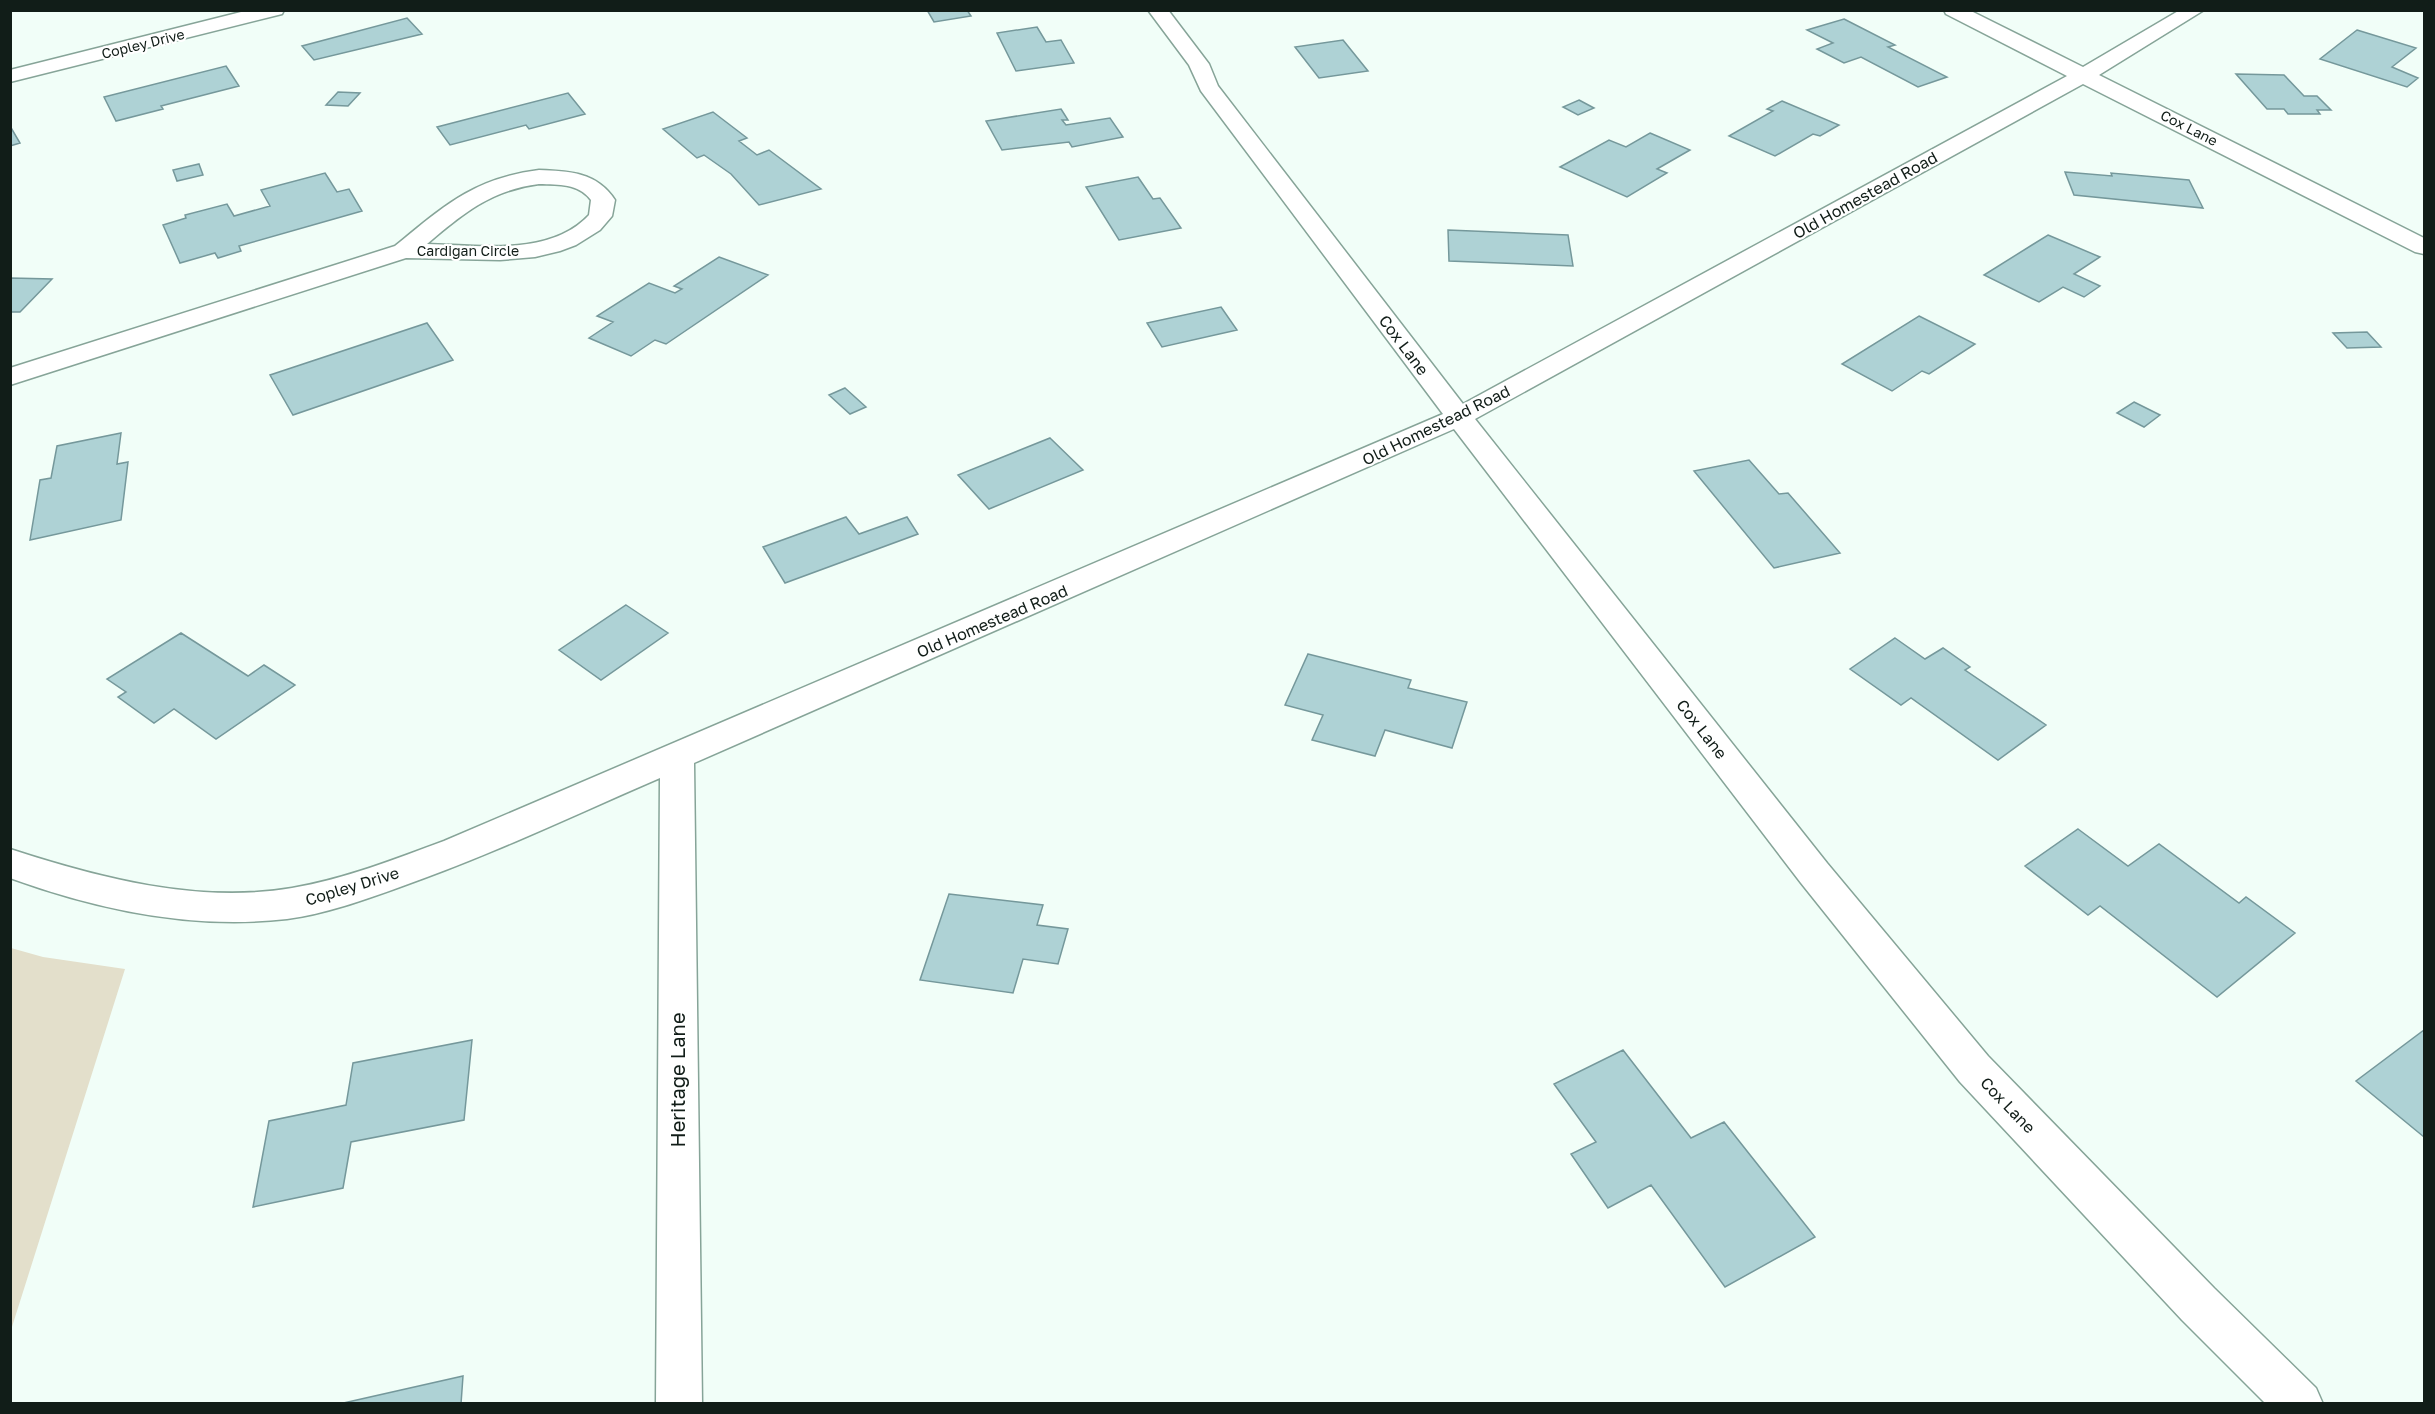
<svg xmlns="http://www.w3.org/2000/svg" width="2435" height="1414" viewBox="0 0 2435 1414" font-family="'Golos Text',sans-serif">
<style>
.green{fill:#e3dfcb}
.building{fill:#aed2d5;stroke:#75989b;stroke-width:1.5}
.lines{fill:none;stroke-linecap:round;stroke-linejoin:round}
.street-casing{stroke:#86a498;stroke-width:3}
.street{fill:#fff;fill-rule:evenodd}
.labels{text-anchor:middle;stroke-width:4.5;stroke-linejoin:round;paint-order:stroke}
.far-street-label{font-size:14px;fill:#111d18;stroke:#fff}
.street-label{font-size:16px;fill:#111d18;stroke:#fff}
.near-street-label{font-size:20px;fill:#111d18;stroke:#fff}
</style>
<rect width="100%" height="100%" fill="#f1fef8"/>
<path class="green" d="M11,948l32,9 82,12 -114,361z"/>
<path class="building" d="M927,10h40l4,6 -37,6z
M407,18l15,16 -108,26 -12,-14z
M1844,19l51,26 -7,2 59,30 -29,10 -57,-30 -17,6 -27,-14 16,-6 -26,-13z
M1037,27l9,15 15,-2 13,23 -58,8 -19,-38z
M2357,30l59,18 -24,19 26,11 -11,9 -87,-28z
M1343,40l25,31 -49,7 -24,-31z
M226,66l13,20 -78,20 2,3 -47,12 -12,-24z
M2236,74l48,1 20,21h13l14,14h-14l3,4h-32l-4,-5h-17z
M338,92l22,1 -12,13 -22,-1z
M568,93l17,21 -56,15 -3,-4 -76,20 -13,-18z
M1579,100l15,8 -16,7 -15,-8z
M1782,101l57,24 -19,11 -7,-2 -38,22 -46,-20 44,-25 -6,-2z
M1061,109l7,11h-6l4,5 44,-7 13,19 -51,10 -3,-5 -67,8 -16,-29z
M713,112l34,26 -8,3 18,14 12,-5 52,39 -62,16 -28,-31 -27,-19 -7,3 -34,-29z
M10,126l10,17 -10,3z
M1650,133l40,17 -33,19 10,4 -40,24 -67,-30 49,-27 17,7z
M199,164l4,11 -26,6 -4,-11z
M2065,172l47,4 -1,-3 78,7 14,28 -129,-13z
M325,173l12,19 12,-3 13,22 -123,35 2,5 -23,7 -3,-5 -35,10 -17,-38 23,-7 -1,-3 42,-11 7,12 36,-10 -9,-16z
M1138,177l15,22 7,-1 21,30 -62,12 -33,-53z
M1448,230l120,5 5,31 -124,-5z
M2048,235l52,22 -26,17 26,12 -16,11 -21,-10 -24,15 -55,-27z
M719,257l49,18 -102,69 -11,-4 -24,16 -42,-18 24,-16 -16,-6 52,-33 26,10 7,-4 -8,-3z
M10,278l42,1 -32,33h-10z
M1221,307l16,23 -75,17 -15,-24z
M1919,316l56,28 -46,30 -7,-3 -30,20 -50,-27z
M427,323l26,37 -160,55 -23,-40z
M2367,332l14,15 -34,1 -14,-15z
M845,388l21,19 -16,7 -21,-19z
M2134,402l26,13 -16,12 -27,-14z
M121,433l-4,31 11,-2 -7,58 -91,20 10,-60 11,-2 6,-32z
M1050,438l33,32 -94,39 -31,-34z
M1749,460l30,34 9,-1 52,60 -66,15 -80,-97z
M846,517l13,17 48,-17 11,17 -133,49 -22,-36z
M626,605l42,28 -67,47 -42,-30z
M181,633l67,43 16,-11 31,20 -79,54 -42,-30 -20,14 -36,-26 8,-5 -19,-13z
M1895,638l30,21 18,-11 27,19 -5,3 81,55 -48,35 -87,-62 -10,7 -51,-36z
M1308,654l103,26 -3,8 59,14 -15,46 -67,-18 -10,26 -63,-16 11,-25 -38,-10z
M2078,829l50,37 31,-22 80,59 7,-6 49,36 -78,64 -117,-91 -12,9 -63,-49z
M949,894l94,11 -6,20 31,4 -10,35 -35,-5 -10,34 -93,-13z
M2424,1030v107l-68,-56z
M472,1040l-8,80 -113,22 -8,46 -90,19 16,-86 77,-16 7,-42z
M1623,1050l68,88 33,-16 91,115 -90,50 -74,-102 -43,23 -37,-54 25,-12 -42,-58z
M463,1376l-2,28h-122z"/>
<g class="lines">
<defs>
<path id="street" d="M249,10h35l-2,4 -272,68v-12z
M1148,10h20l41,54 9,22 245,318 604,-328 -121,-62 -2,-4h25l114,57 97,-57h24l-105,65 325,163v16l-9,-2 -332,-168 -608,335 352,444 161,193 226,232 102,100 7,16h-57l-84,-84 -222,-238 -159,-199 -347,-454 -760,334 8,641h-46l4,-626c-86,37 -171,78 -260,109 -36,13 -75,27 -113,32 -94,11 -189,-9 -277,-41v-29c89,29 188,55 282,39 53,-9 103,-29 152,-47l999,-427 -242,-323 -12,-26z
M539,170c30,1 58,2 76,30l-3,16 -12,14 -24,15 -16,6 -25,6 -35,3 -94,-2 -396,127v-17l385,-122c49,-40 79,-68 144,-76zM539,184c20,1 39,-1 52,16l-2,15c-39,42 -111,30 -162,29 35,-30 64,-54 112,-60z"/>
</defs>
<use href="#street" class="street-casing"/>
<use href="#street" class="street"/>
</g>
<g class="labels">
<g class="far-street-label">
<text transform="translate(143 44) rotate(-14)" y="5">Copley Drive</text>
<text transform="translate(2189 128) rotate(27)" y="5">Cox Lane</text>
<text x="468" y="256">Cardigan Circle</text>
</g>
<g class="street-label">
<text transform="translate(1865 195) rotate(-29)" y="6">Old Homestead Road</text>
<text transform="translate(1404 345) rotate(53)" y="6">Cox Lane</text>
<text transform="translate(1436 425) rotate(-26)" y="6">Old Homestead Road</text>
<text transform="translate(992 621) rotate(-23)" y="6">Old Homestead Road</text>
<text transform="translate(1702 729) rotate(52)" y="6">Cox Lane</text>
<text transform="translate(352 886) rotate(-17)" y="6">Copley Drive</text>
<text transform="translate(2008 1105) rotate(46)" y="6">Cox Lane</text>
</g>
<g class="near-street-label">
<text transform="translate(678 1080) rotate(-90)" y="7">Heritage Lane</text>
</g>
</g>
<rect width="2435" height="1414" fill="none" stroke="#111d18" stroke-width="24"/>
</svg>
